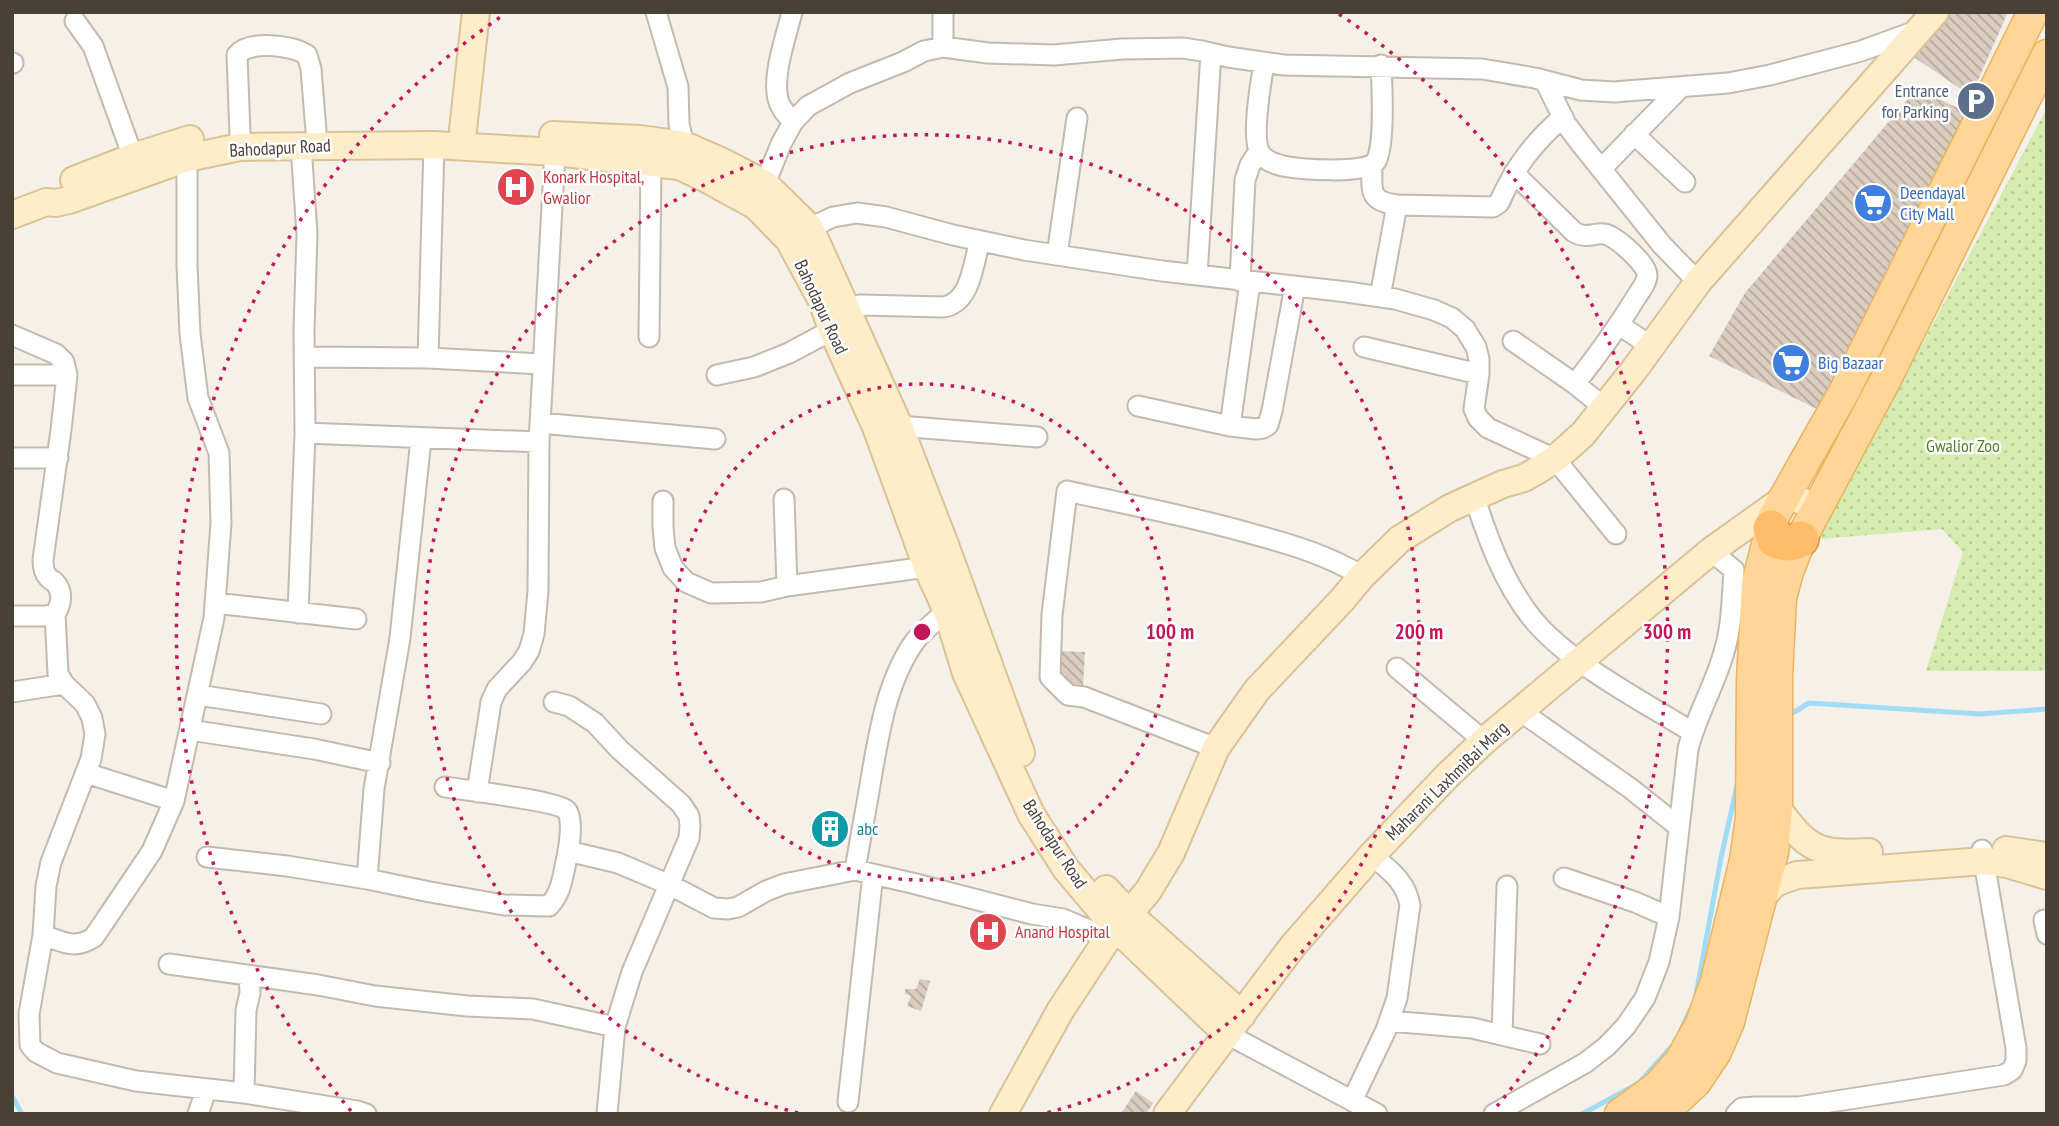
<svg xmlns="http://www.w3.org/2000/svg" width="2059" height="1126" viewBox="0 0 2059 1126" font-family="'PT Sans Narrow',sans-serif">
<style>
.park{fill:url(#park-dots)}
.lines{fill:none;stroke-linecap:round;stroke-linejoin:round}
.stream{stroke:#a1dbf5;stroke-width:5}
.building{fill:url(#building-back-hatch)}
.street-casing{stroke:#c4b9ad;stroke-width:23}
.secondary-casing{stroke:#dac297;stroke-width:30}
.primary-casing{stroke:#ebb360;stroke-width:33}
.highway-casing{stroke:#e69131;stroke-width:38}
.street{stroke:#fff;stroke-width:19}
.secondary{stroke:#ffecc8;stroke-width:26}
.primary{stroke:#ffd697;stroke-width:30}
.highway{stroke:#ffbd69;stroke-width:35}
.ring{fill:none;stroke:#c2185b;stroke-width:3.5;stroke-dasharray:3.5 7}
.labels{text-anchor:middle;stroke-width:5;stroke-linejoin:round;paint-order:stroke}
.service-label{font-size:18px;fill:#4e5e75;stroke:#fff;text-anchor:end}
.street-label{font-size:18px;fill:#494036;stroke:#fff}
.health-label{font-size:18px;fill:#be3a42;stroke:#fff;text-anchor:start}
.shop-label{font-size:18px;fill:#366cbe;stroke:#fff;text-anchor:start}
.park-label{font-size:18px;fill:#507f25;stroke:#fff}
.culture-label{font-size:18px;fill:#0d838f;stroke:#fff;text-anchor:start}
.centre{fill:#c2185b;stroke:#fff;stroke-width:3.5}
.ring-label{font-size:21px;text-anchor:middle;font-weight:bold;fill:#c2185b;stroke:#fff;stroke-width:5;stroke-linejoin:round;paint-order:stroke}
</style>
<defs>
<pattern id="park-dots" width="8" height="8" patternUnits="userSpaceOnUse" patternTransform="scale(1.75)"><rect width="8" height="8" fill="#d6ebaf"/><path d="M2 2h.1M6 6h.1" fill="none" stroke="#b9cb97" stroke-width="1.8" stroke-linecap="round"/></pattern>
<pattern id="building-back-hatch" width="6" height="6" patternUnits="userSpaceOnUse" patternTransform="scale(1.75)"><rect width="6" height="6" fill="#dacdc0"/><path d="M-1 5l2 2M0 0l6 6M5-1l2 2" fill="none" stroke="#b3a89d"/></pattern>
</defs>
<rect width="100%" height="100%" fill="#f5f0e8"/>
<path class="park" d="M2047,108v563h-121l37,-119 -21,-23 -123,10z"/>
<g class="lines">
<path class="stream" d="M1786,717l23,-14 171,11 67,-5
M1696,995l25,-137 17,-77
M1681,1030l9,-20
M12,1096l10,18
M1582,1114l57,-31 34,-38"/>
</g>
<path class="building" d="M1952,12h56l-37,84 -60,-41z
M1917,88l49,24 -105,232 -40,67 -112,-55 36,-63z
M508,169l15,1v32h-15z
M1058,651l27,1 -2,35 -19,-1 1,-12h-9z
M819,813l30,8 -7,25 -32,-10z
M984,917l17,5 -9,28 -17,-5z
M920,979l10,2 -9,30 -14,-5 4,-10 -6,-2v-5h11z
M1136,1091l17,12 -7,11h-20l-4,-2z"/>
<g class="lines">
<defs>
<path id="street" d="M656,12l22,75 1,37 5,21
M792,12c-6,25 -20,63 -14,87 2,9 9,16 15,23
M75,21l18,25 40,111
M943,47v-35
M12,63h1
M1264,63c-3,19 -13,74 -4,90 4,7 15,11 23,13 15,3 85,9 93,-5 9,-15 6,-77 5,-96
M1545,81l21,43 15,20 81,101 36,37
M240,134l-3,-79c12,-15 55,-10 70,0l4,14 5,62
M1634,134l51,48
M1372,166c0,25 -4,35 25,39l96,2 6,-4c16,-36 34,-60 64,-86
M1602,168l79,-81
M1514,173l60,59c15,9 24,-3 36,4 10,5 37,28 37,39 0,8 -8,17 -12,24 -19,31 -38,57 -60,85
M765,184l16,-40 12,-22 15,-16 42,-23 53,-21 21,-11 19,-4 45,6 66,2 68,-6 61,-1 19,3 26,6 56,8 198,4 53,9 46,12 33,2 114,-9 42,-8 91,-24 55,-20
M810,228l23,-11 24,-4 29,4 67,18 71,15 138,21 185,21 48,7 39,11 18,8 13,11 11,18 3,12v15l-5,35 4,9 10,10 67,31 61,75
M1057,255l20,-137
M1197,275l14,-222
M1240,281l5,-101 5,-15 9,-14
M1380,297l17,-92
M846,307l15,-2 83,2c27,-5 29,-43 36,-66
M1619,325l32,21
M12,335l44,19 8,8 3,13 -6,55 -18,130c0,5 1,13 5,17 6,7 4,0 9,8 6,9 4,20 -2,29l-9,2h-34
M649,337l2,-175
M1513,341l62,43 30,24
M1364,347l115,27
M305,357l123,1 114,6
M428,358l6,-213
M12,375h55
M717,375l37,-8 35,-14 43,-23
M1138,406l92,20 26,3 7,-1 5,-3 4,-14 23,-125
M540,423l175,16
M899,426l138,11
M1230,426l20,-144
M305,433l234,9
M12,458h46
M1474,496c14,43 29,85 57,121 38,47 110,83 161,115
M784,499l3,87
M663,501v26l2,21 8,20 13,14 25,11 50,-1 26,-6 140,-19
M215,603l141,16
M298,613l7,-180 -1,-103 3,-96 -6,-88
M55,614l3,60 6,10 21,20 7,14 3,16 -4,25 -40,103 -5,24 -3,49 -14,79 1,31 6,7 21,11 79,18 108,12 113,18 9,3
M1397,668l87,73
M12,692l52,-8
M198,695l123,19
M554,702l15,4 26,17 25,27 61,54 8,12 1,10 -1,12 -57,134 -17,55 -8,87
M1520,711l110,77 49,39
M190,730l124,19 66,14
M1216,748l-132,-51 -16,-2 -18,-18 2,-62 15,-124c63,14 127,26 189,44 37,10 73,21 106,41
M86,773l88,28
M477,792l14,-90 6,-13 25,-27 7,-11 5,-17 4,-43 1,-149 16,-290
M568,851l50,12 52,22 44,23 14,1 10,-2 28,-16 18,-7 71,-14 57,13 120,31 31,5 45,19
M207,857l80,9 80,13 63,13 74,13 45,1c13,-13 14,-32 18,-49 2,-10 7,-40 -1,-47 -9,-9 -102,-20 -121,-23
M855,870c5,-30 11,-60 16,-91 8,-46 16,-99 44,-138 9,-12 21,-20 32,-30
M1564,878l71,24 34,15
M367,879l7,-90 26,-151 21,-199
M2044,920l3,14
M43,935c20,7 32,15 51,2l58,-86 22,-50 40,-183 7,-95 -2,-70 -21,-55 -8,-64 -3,-69v-107
M169,964l149,21 57,11 92,10 66,3 82,18
M1389,1021l83,7 68,16
M1227,1034l150,80
M1502,1034l5,-148
M244,1093l2,-83 4,-17 -1,-17
M1352,1101l34,-71 11,-32 13,-93c-5,-25 -20,-34 -38,-50
M848,1102l25,-228
M198,1114l8,-24
M1494,1114l91,-51 22,-17 19,-20 19,-28 14,-36 10,-45 19,-168c8,-33 27,-64 36,-97 8,-26 8,-54 10,-82l-23,-19
M1736,1114l6,-6 14,-1h42l206,-32 8,-5 4,-9v-13l-34,-198"/>
<path id="secondary" d="M463,130l13,-118
M553,135l87,4 44,6 41,18 40,21 45,44 89,198 45,116 77,211
M74,180l59,-23 57,-18
M12,215l34,-13 10,1 13,-3 118,-42 53,-11 194,-2 121,7 124,14 28,13 49,27 33,34 34,63 9,27 44,97 51,140 20,44 19,62 65,141 35,55 50,59 111,106
M1777,808c31,42 41,47 92,44
M2006,850l41,6
M1106,889l23,25 113,101
M1760,899l15,-16 22,-8 187,-14 23,3 40,12
M1129,914l19,-23 23,-38 45,-105 41,-58 85,-90 20,-24 38,-37 50,-31 53,-24 21,-6 14,-8 17,-11 28,-25 51,-64 64,-88 237,-270
M1003,1114l57,-103 48,-73 8,-10
M1167,1114l125,-167 80,-92 75,-79 37,-35 227,-190 70,-50c13,-5 20,-2 29,6l2,11"/>
<path id="primary" d="M1620,1114l38,-28 22,-25 21,-38 15,-42 29,-121 6,-43 1,-136 5,-97 17,-68 70,-124 189,-380
M1662,1114l34,-32 20,-30 13,-30 44,-169 4,-45v-130l4,-80 7,-26 13,-33 84,-158 162,-326"/>
<path id="highway" d="M1771,528l4,12c10,4 16,4 26,-1"/>
</defs>
<use href="#street" class="street-casing"/>
<use href="#secondary" class="secondary-casing"/>
<use href="#primary" class="primary-casing"/>
<use href="#highway" class="highway-casing"/>
<use href="#street" class="street"/>
<use href="#secondary" class="secondary"/>
<use href="#primary" class="primary"/>
<use href="#highway" class="highway"/>
</g>
<g class="ring">
<circle cx="922" cy="632" r="248"/>
<path d="M798 1113A497 497 0 1 1 1046 1113"/>
<path d="M351 1111A745 745 0 0 1 505 14M1339 14A745 745 0 0 1 1493 1111"/>
</g>
<defs>
<symbol id="parking-disc" viewBox="-11 -11 22 22"><circle r="9.5" fill="#5c6f8a" stroke="#fff"/><path d="M-3.5-5.5H1a3.5 3.5 0 0 1 0 7H-1V5.5H-3.5ZM-1-3.4V-.6H.8a1.4 1.4 0 0 0 0-2.8Z" fill="#fff"/></symbol>
<symbol id="hospital-disc" viewBox="-11 -11 22 22"><circle r="9.5" fill="#e0444e" stroke="#fff"/><path d="M-5-5h3v3.5h4V-5h3V5h-3V1.5h-4V5h-3Z" fill="#fff"/></symbol>
<symbol id="supermarket-disc" viewBox="-11 -11 22 22"><circle r="9.5" fill="#3f7fe0" stroke="#fff"/><path d="M-6-5.5h2.5l.6 2H6L4.5 2H-2.5L-4.4-4H-6ZM-1.5 3.2a1.3 1.3 0 1 0 .1 0ZM3 3.2a1.3 1.3 0 1 0 .1 0Z" fill="#fff"/></symbol>
<symbol id="building-disc" viewBox="-11 -11 22 22"><circle r="9.5" fill="#0f9aa8" stroke="#fff"/><path d="M-4-6H4V6H1V3H-1V6H-4ZM-2.5-4.3h1.7v1.8h-1.7ZM.8-4.3h1.7v1.8H.8ZM-2.5-1h1.7V.8h-1.7ZM.8-1h1.7V.8H.8Z" fill="#fff"/></symbol>
</defs>
<g fill-rule="evenodd">
<use href="#parking-disc" x="1954" y="79" width="44" height="44"/>
<use href="#hospital-disc" x="494" y="165" width="44" height="44"/>
<use href="#supermarket-disc" x="1851" y="181" width="44" height="44"/>
<use href="#supermarket-disc" x="1769" y="341" width="44" height="44"/>
<use href="#building-disc" x="808" y="807" width="44" height="44"/>
<use href="#hospital-disc" x="966" y="910" width="44" height="44"/>
</g>
<g class="labels">
<g class="service-label">
<text x="1949" y="97">Entrance<tspan x="1949" dy="21">for Parking</tspan></text>
</g>
<g class="street-label">
<text transform="translate(280 148) rotate(-3)" y="6">Bahodapur Road</text>
<text transform="translate(821 307) rotate(65)" y="6">Bahodapur Road</text>
<text transform="translate(1447 781) rotate(-44)" y="6">Maharani LaxhmiBai Marg</text>
<text transform="translate(1055 844) rotate(57)" y="6">Bahodapur Road</text>
</g>
<g class="health-label">
<text x="543" y="183">Konark Hospital,<tspan x="543" dy="21">Gwalior</tspan></text>
<text x="1015" y="938">Anand Hospital</text>
</g>
<g class="shop-label">
<text x="1900" y="199">Deendayal<tspan x="1900" dy="21">City Mall</tspan></text>
<text x="1818" y="369">Big Bazaar</text>
</g>
<g class="park-label">
<text x="1963" y="452">Gwalior Zoo</text>
</g>
<g class="culture-label">
<text x="857" y="835">abc</text>
</g>
</g>
<circle cx="922" cy="632" r="10" class="centre"/>
<g class="ring-label">
<text x="1170" y="639">100 m</text>
<text x="1419" y="639">200 m</text>
<text x="1667" y="639">300 m</text>
</g>
<rect width="2059" height="1126" fill="none" stroke="#494036" stroke-width="28"/>
</svg>
